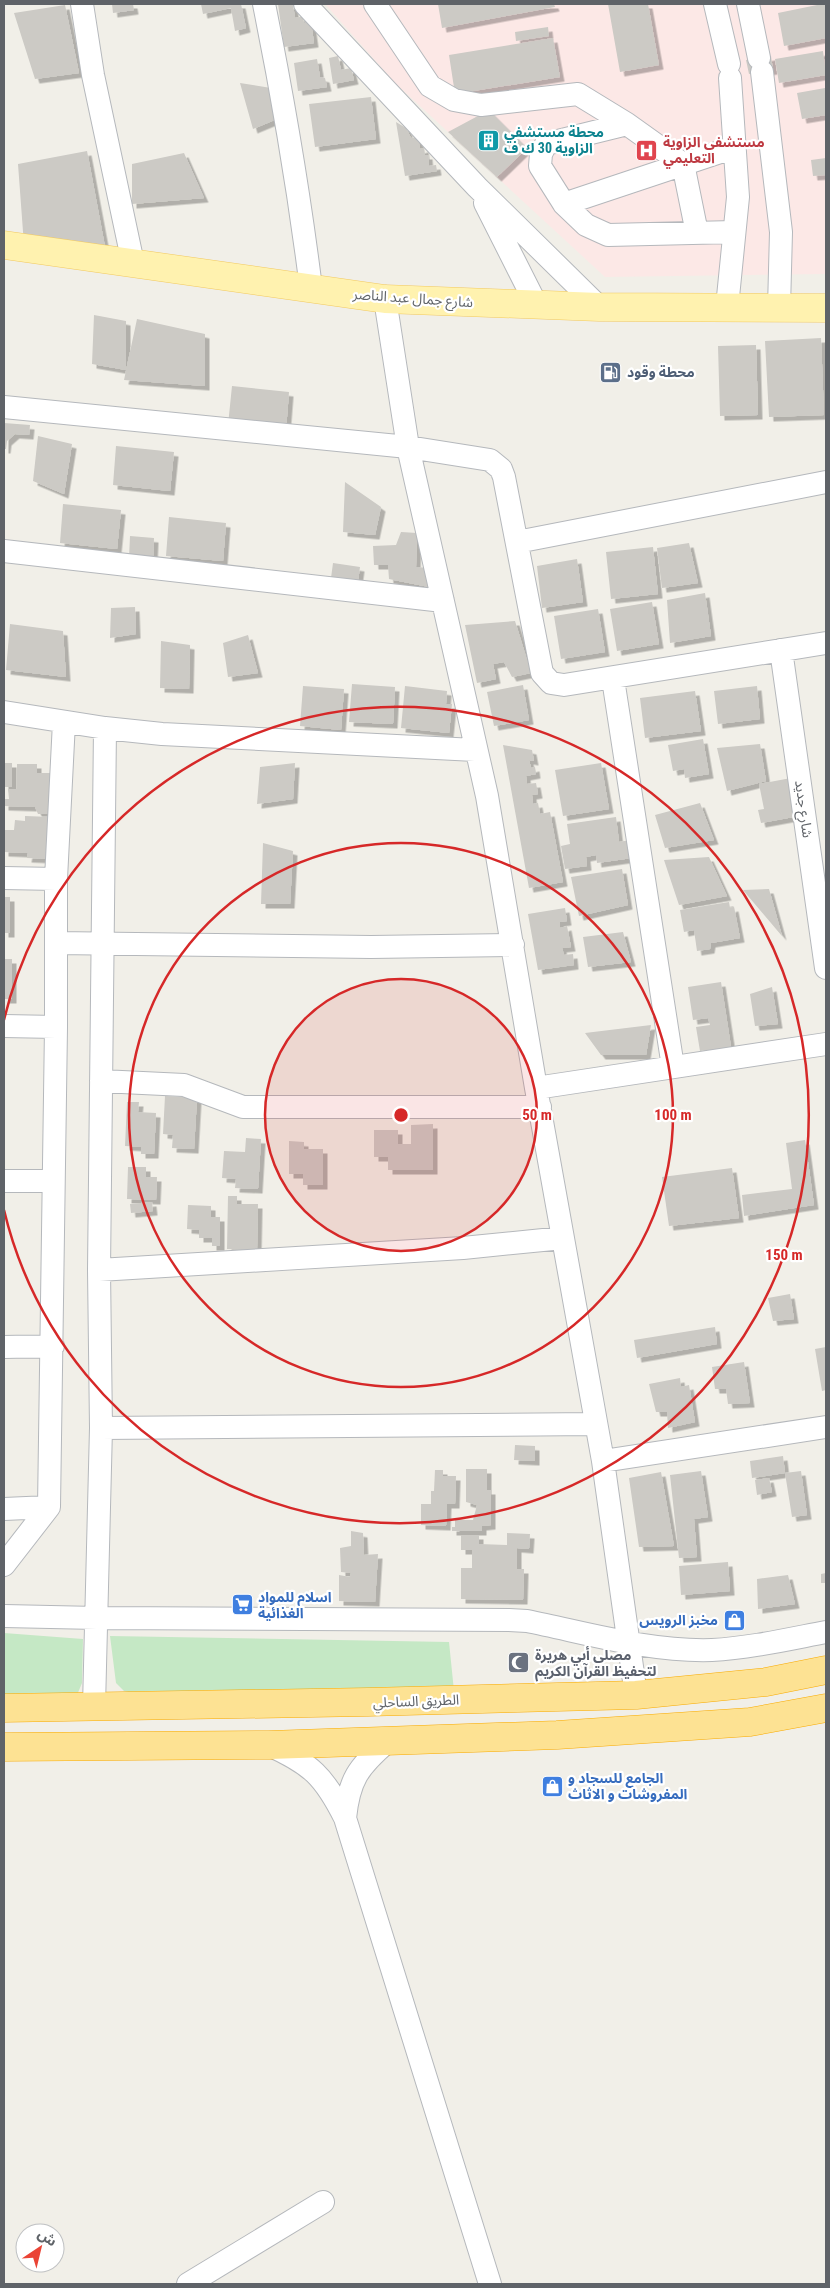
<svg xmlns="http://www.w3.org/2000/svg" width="830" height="2288" viewBox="0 0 830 2288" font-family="'Roboto Condensed','Noto Sans Arabic',sans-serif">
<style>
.medical{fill:#fce8e6}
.green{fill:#c5e8c5}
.building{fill:#cccac5;filter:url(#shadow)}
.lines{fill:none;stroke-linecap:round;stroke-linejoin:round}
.minor-casing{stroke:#b5b8bc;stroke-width:24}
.major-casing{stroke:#f2c960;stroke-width:29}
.highway-casing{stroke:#f9ab00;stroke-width:29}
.minor{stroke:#fff;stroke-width:22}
.major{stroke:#fff2af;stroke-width:28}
.highway{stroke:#fde293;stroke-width:28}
.ring{fill:none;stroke:#d62828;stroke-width:2.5}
.labels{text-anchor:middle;stroke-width:4.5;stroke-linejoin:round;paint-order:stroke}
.culture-label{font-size:14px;font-weight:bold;fill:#0d838f;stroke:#fff;text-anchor:start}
.health-label{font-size:14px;font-weight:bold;fill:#be3a42;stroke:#fff;text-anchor:start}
.street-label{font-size:14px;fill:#5f6368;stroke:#fff}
.service-label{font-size:14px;font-weight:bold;fill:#4e5e75;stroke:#fff;text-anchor:start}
.shop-label{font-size:14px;font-weight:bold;fill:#366cbe;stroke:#fff;text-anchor:start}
.worship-label{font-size:14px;font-weight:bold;fill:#5b616d;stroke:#fff;text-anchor:start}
.centre{fill:#d62828;stroke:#fff;stroke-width:2.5}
.ring-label{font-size:15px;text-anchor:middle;font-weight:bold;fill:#d62828;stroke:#fff;stroke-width:4.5;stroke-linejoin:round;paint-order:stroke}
</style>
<defs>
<filter id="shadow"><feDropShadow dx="4.5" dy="4.5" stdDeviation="0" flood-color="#0004"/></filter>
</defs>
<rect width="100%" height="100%" fill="#f1efe8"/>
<path class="medical" d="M325,4h501v270l-221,3 -210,-194z"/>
<path class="green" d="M4,1633l79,6 -1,44 -5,12 -73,6z
M110,1636l339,6 5,49 -321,2 -9,-2 -8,-8z"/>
<path class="building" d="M112,4h21l1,6 -21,3z
M201,4h40l5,24 -11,3 -4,-23 -28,6z
M278,4l15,1 2,13 8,-2 1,7 7,-1 3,21 -30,4z
M438,4h116l1,3 -113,21z
M608,4h40l11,61 -39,7z
M817,4h9v34l-42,8 -6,-33 39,-8z
M65,5l14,68 -44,6 -21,-66z
M548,27l1,9 -33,5 -1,-9z
M553,38l7,39 -105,17 -6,-39z
M823,51l3,24 -47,8 -4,-24z
M338,56l3,14 10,-2 3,12 -21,4 -4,-26z
M771,56l2,14 -24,4 -3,-14z
M317,59l3,18 5,1 2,9 -29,4 -4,-28z
M240,83l31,5 6,31 -24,10z
M825,88l1,27 -24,4 -5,-26z
M371,97l5,42 -61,8 -6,-43z
M489,110l38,38 -30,29 -49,-45z
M396,122l10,6 5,10 7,-1 2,12 4,-1 1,7h3l1,11 7,-1 1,6 -32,5z
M87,151l19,101 -82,-7 -6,-81z
M184,153l20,45 -72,6v-40z
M826,158v17l-13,1 -2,-16z
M94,315l32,6v49l-34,-6z
M137,319l68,15v52l-81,-6z
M821,338l3,77 -55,2 -4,-76z
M756,345l2,70 -38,1 -2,-70z
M232,386l57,6 -3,38 -58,-5z
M4,423l26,2 -1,10 -14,-1 -8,7 -1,8h-2z
M38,436l34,8 -8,50 -31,-13z
M116,446l58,6 -4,39 -57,-6z
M345,482l36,25 -6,28 -32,-3z
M63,504l58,6 -4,39 -57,-6z
M169,517l57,6 -3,38 -57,-5z
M401,532l16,1 -1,34 13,1 5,20 -45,-9 -1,-14h-14l-1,-19 23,-1z
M130,536l24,2 -1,22 -24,-2z
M689,543l9,40 -36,5 -5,-40z
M653,547l5,47 -47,5 -5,-47z
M577,559l6,43 -41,6 -5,-42z
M333,563l27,4 -2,14 -27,-3z
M705,593l6,43 -41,7 -3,-43z
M652,602l7,42 -42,7 -7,-42z
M135,607l1,27 -26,4 1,-30z
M598,609l7,43 -44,7 -7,-43z
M515,621l16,52 -19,4 -8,-15 -11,2 3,15 -19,4 -12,-58z
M10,624l53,7 3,46 -60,-7z
M248,635l10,38 -30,4 -5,-34z
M161,641l29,4 -1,44 -29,-1z
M352,684l43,3 -2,37 -44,-2z
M523,685l6,35 -35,6 -7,-34z
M303,686l41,3 -3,41 -41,-4z
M405,686l42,5 -1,13h6l-3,29 -48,-5z
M757,686l3,33 -42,5 -4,-33z
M695,691l6,40 -56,7 -5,-40z
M703,739l6,35 -24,4 -1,-9 -11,2 -5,-26z
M760,744l6,37 -39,10 -10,-43z
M503,745l29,5 2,11 -5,-1 2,8 4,-1 1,7 -10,2 1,8 9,-1 2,11 -6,1 1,9 5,-1 2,11 10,-2 13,70 -34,6z
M4,763h8v24h-8z
M295,763l-2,36 -36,5 3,-37z
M601,763l8,46 -46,7 -8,-46z
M17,764h20v9h13l1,41h-13l-3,-7 -31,-1v-7h5l-1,-10h9z
M791,778l8,38 -38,7 -3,-13 6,-1 -5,-25z
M700,803l14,37 -49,8 -10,-33z
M25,816l26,1 -2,42 -22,-1 1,-5 -24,-1v-22h10l1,-10 10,1z
M616,817l3,25 11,-2 2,18 -35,5 -1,-8 -10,2 1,9 -22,3 -4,-23 9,-2 -3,-20z
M263,843l30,8 -3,53h-29z
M709,857l18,39 -48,9 -15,-45z
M622,869l6,36 -49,11 -8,-39z
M769,889l13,47 -39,-46z
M4,897h6v36h-6z
M729,902l1,6 4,-1 6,31 -29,5 -1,6 -13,2 -3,-21 -10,2 -4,-22z
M565,908l2,13 -7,1v6l7,-2 4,21 -9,1 2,7 9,-1 1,11 -36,5 -10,-56z
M623,932l8,30 -43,5 -5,-30z
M4,959h8v40h-8z
M721,982l10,65 -31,4 -4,-24 14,-2 -2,-7 -15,2 -5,-33z
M772,987l6,37 -23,2 -5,-32z
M651,1025l-5,30h-45l-16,-22z
M165,1096l32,2 -3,51 -22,-1 1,-13 -10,-1z
M127,1102h12l-1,10 18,1 -2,41h-13v-7l-16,-1z
M433,1124v46h-45v-13h-14v-27h24v14h13v-19z
M246,1138l15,1 -3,50 -23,-1 1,-9 -14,-1 2,-27 21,1z
M805,1140l9,65 -70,11 -2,-21 50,-6 -6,-46z
M289,1141l15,1v7h19v36h-20v-11h-14z
M128,1167h18v10h11l-1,23 -29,-1z
M732,1168l7,50 -70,8 -7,-49z
M228,1196h9v8h21l-1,46 -30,-1z
M152,1202l1,9 -22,2 -1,-9z
M188,1205l23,1v11h9v29h-8v-8h-13v-8l-12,-1z
M790,1294l4,25 -21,2 -5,-23z
M715,1327l2,17 -80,14 -3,-18z
M826,1347v43l-4,1 -7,-42z
M744,1362l6,41 -22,1 -2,-15h-11l-3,-22z
M680,1378l1,9 8,-2 6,37 -27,6 -1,-16h-11l-7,-28z
M515,1445l20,1v15l-21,-1z
M783,1456l2,17 -33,5 -2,-17z
M466,1469h21v21h4v35l-9,1v5h-30v-4h3v-7h18l4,-15 -11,-3z
M435,1470h8v6h13l-1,28h-8l-1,22 -25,-1v-21h10v-13h3z
M701,1471l7,46 -14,2 3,38 -18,1 -9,-83z
M801,1471l6,44 -15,2 -7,-44z
M661,1472l13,74 -35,1 -10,-69z
M769,1478l3,14 -15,3 -2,-15z
M351,1531l12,2 1,22 14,-1 -3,48 -36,-1v-26l11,2 1,-4 -10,-1 -1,-24 11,-2z
M507,1533l23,1 -1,15 -12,-1v21h7l-1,31 -62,-1v-31h11v-18h-11v-15h18v9l28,1z
M728,1562l2,29 -49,4 -2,-29z
M826,1573v10h-5v-9z
M788,1575l7,29 -37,5 -1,-30z"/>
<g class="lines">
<defs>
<path id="minor" d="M82,4l11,71 40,188
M264,4c19,94 35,188 47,284
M305,4l172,183 122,120
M375,4l55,82 24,14 27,5 97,-11 49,30 56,40 14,69
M715,4l14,60
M748,4l11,54
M762,72l19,160 -2,76
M627,124l-81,20 -5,10 -1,12 24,38 22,21 22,10 126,-3
M485,203l51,101
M564,204l171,-57
M385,299l23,148 79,349 49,292 67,373 33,234
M727,307l11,-110 -8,-119
M4,407l404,40 82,13 11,9 3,8 38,196 9,10 13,2 262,-42
M517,542l309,-60
M4,551l439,50
M781,650l45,318
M613,679l60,388
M4,712l101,16 57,6 313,16
M4,878l52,1
M56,943l315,4 142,-2
M4,1026l52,1
M101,1081l83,4 59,22h297
M536,1088l290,-44
M4,1181h49
M99,1270l364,-22 100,-10
M4,1347l49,-1
M101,1428l494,-4
M603,1461l223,-34
M4,1509l45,-2
M4,1565l45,-58 7,-480v-148l8,-157
M4,1616l93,2 412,2 18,1c60,12 123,31 185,29 38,-2 77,-11 114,-18
M94,1706l7,-278 -2,-158 6,-542
M269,1745c42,19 55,31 76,73l145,466
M345,1818c4,-38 13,-51 42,-76
M188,2284l135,-82"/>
<path id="major" d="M4,245l381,54 214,8 227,1"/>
<path id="highway" d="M4,1708l364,-6 268,-7 130,-13 60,-12
M4,1747l265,-2 288,-10 193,-13 76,-14"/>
</defs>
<use href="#minor" class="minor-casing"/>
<use href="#major" class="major-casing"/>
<use href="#highway" class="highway-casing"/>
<use href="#minor" class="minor"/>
<use href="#major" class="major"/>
<use href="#highway" class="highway"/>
</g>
<circle cx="401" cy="1115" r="136" fill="#d62828" fill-opacity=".12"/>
<g class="ring">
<circle cx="401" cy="1115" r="136"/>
<circle cx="401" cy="1115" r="272"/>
<path d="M4 1020A408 408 0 1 1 4 1210"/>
</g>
<defs>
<symbol id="building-square" viewBox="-11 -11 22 22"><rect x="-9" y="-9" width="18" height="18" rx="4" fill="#0f9aa8" stroke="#fff"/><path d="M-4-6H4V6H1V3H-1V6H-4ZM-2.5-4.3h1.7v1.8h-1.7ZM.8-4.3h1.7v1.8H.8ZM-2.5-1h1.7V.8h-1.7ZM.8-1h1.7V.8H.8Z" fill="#fff"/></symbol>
<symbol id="hospital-square" viewBox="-11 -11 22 22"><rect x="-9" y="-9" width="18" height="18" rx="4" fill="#e0444e" stroke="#fff"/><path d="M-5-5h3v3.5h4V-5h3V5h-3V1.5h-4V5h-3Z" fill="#fff"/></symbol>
<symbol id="fuel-square" viewBox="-11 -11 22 22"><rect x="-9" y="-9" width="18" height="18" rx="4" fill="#5c6f8a" stroke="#fff"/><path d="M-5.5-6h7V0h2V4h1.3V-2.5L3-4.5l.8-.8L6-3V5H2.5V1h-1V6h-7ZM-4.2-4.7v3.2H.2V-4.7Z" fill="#fff"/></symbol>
<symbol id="supermarket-square" viewBox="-11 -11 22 22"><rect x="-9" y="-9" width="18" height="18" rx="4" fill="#3f7fe0" stroke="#fff"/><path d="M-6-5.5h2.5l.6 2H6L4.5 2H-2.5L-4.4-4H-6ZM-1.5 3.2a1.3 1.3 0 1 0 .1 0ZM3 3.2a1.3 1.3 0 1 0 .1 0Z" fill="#fff"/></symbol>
<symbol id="shop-square" viewBox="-11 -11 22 22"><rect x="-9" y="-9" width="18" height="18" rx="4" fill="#3f7fe0" stroke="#fff"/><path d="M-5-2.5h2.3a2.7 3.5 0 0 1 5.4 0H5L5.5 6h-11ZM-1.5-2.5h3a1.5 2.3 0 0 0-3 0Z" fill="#fff"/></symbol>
<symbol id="mosque-square" viewBox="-11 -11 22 22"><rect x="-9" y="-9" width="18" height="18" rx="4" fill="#6b7280" stroke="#fff"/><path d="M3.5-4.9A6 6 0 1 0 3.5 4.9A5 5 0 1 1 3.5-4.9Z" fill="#fff"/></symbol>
</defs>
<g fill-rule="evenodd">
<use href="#building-square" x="476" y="128" width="25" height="25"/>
<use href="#hospital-square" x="634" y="138" width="25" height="25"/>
<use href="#fuel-square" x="598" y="360" width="25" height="25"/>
<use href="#supermarket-square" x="230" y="1592" width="25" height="25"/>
<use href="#shop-square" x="722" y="1608" width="25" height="25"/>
<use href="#mosque-square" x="506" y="1650" width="25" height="25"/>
<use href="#shop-square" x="540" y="1774" width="25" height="25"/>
</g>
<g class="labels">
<g class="culture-label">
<text x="504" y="137">محطة مستشفي<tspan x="504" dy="16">الزاوية 30 ك ف</tspan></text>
</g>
<g class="health-label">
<text x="663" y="147">مستشفى الزاوية<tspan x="663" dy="16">التعليمي</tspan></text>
</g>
<g class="street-label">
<text transform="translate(413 298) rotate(4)" y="5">شارع جمال عبد الناصر</text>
<text transform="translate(804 809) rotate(82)" y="5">شارع جديد</text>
<text transform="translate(416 1701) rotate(-2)" y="5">الطريق الساحلي</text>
</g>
<g class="service-label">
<text x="627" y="377">محطة وقود</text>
</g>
<g class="shop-label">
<text x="258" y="1602">اسلام للمواد<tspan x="258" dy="16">الغذائية</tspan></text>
<text x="718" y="1625" text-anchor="end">مخبز الرويس</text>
<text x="568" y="1783">الجامع للسجاد و<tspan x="568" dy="16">المفروشات و الاثاث</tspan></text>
</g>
<g class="worship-label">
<text x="535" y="1660">مصلى أبي هريرة<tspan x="535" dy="16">لتحفيظ القرآن الكريم</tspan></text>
</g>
</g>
<circle cx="401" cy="1115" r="8" class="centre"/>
<g class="ring-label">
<text x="537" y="1120">50 m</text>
<text x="673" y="1120">100 m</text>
<text x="784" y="1260">150 m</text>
</g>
<rect width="830" height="2288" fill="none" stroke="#5f6368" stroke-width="10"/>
<g transform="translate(40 2248) rotate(35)"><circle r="24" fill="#ffffff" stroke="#bfc1c3"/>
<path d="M0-4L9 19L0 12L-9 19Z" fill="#ea4335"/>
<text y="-8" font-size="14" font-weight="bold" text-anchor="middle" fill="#5f6368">ش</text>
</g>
</svg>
